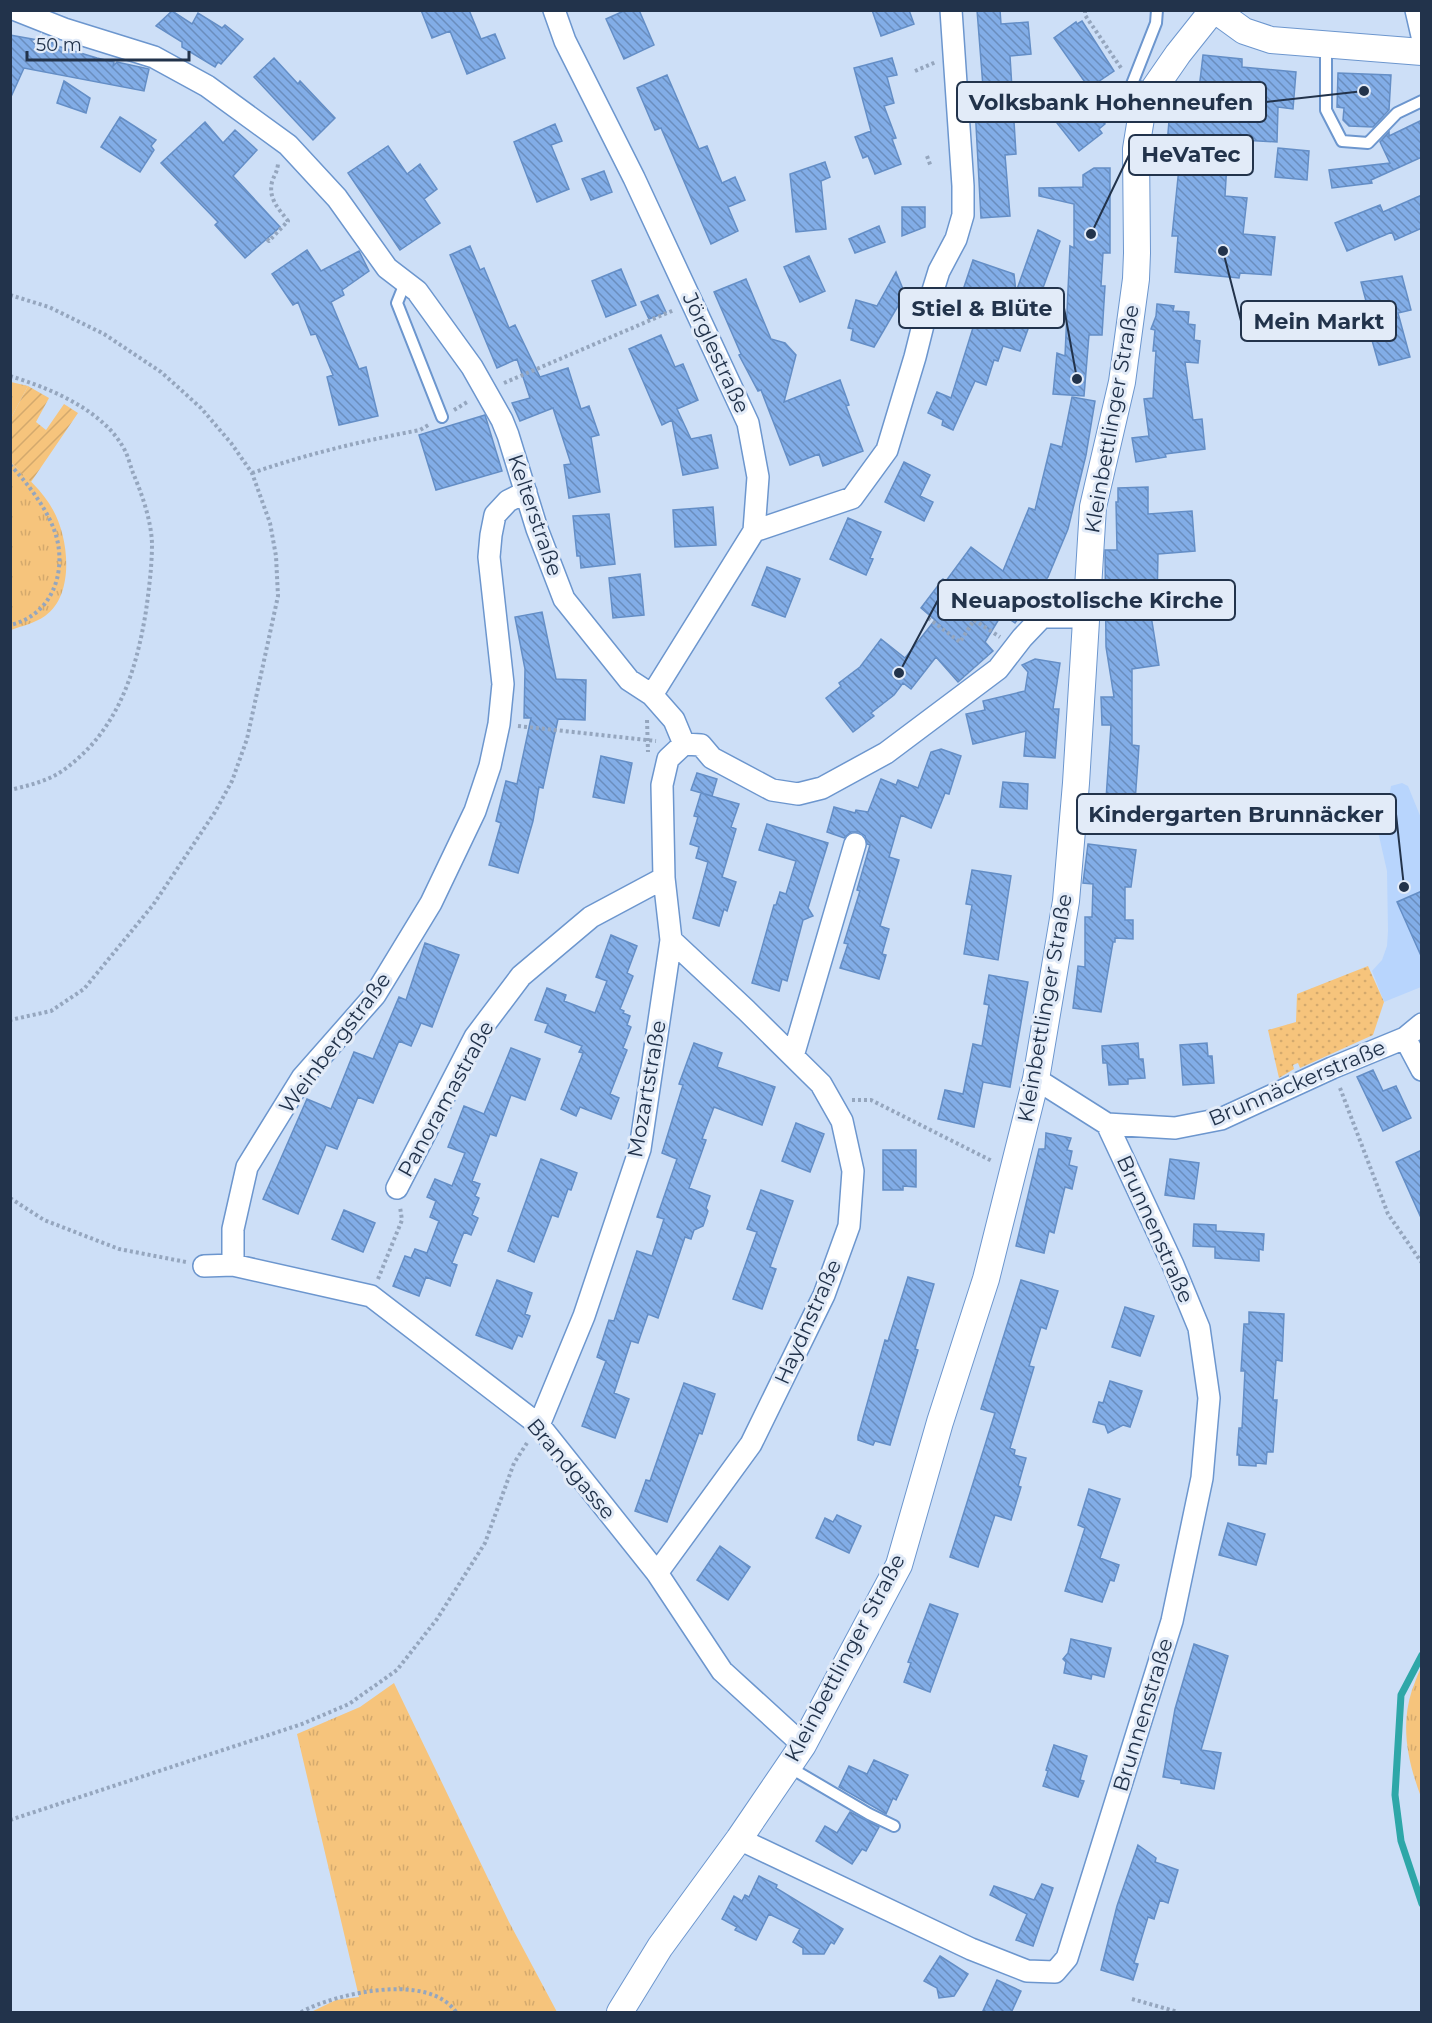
<svg xmlns="http://www.w3.org/2000/svg" width="1432" height="2023" viewBox="0 0 1432 2023" font-family="Montserrat,sans-serif">
<style>
.built{fill:#b8d5fd}
.grass{fill:url(#grass-tufts)}
.park{fill:url(#park-dots)}
.garden{fill:url(#garden-furrows)}
.lines{fill:none;stroke-linecap:round;stroke-linejoin:round}
.stream{stroke:#2ea7a8;stroke-width:7}
.building{fill:url(#building-back-hatch);stroke:#648ec6;stroke-width:1.5}
.service-casing{stroke:#6c96ce;stroke-width:14}
.minor-casing{stroke:#6c96ce;stroke-width:24}
.tertiary-casing{stroke:#6c96ce;stroke-width:28}
.path{stroke:#95a6be;stroke-width:4;stroke-dasharray:3 3;stroke-linecap:butt}
.service{stroke:#fff;stroke-width:10}
.minor{stroke:#fff;stroke-width:21}
.tertiary{stroke:#fff;stroke-width:26}
.labels{text-anchor:middle;stroke-width:6;stroke-linejoin:round;paint-order:stroke}
.street-label{font-size:21px;fill:#22334b;stroke:#e2ebf8}
.leader{fill:none;stroke:#22334b;stroke-width:2}
.callout-dot{fill:#22334b;stroke:#e2ebf8;stroke-width:2}
.callout{fill:#e2ebf8;stroke:#22334b;stroke-width:2}
.callout-label{font-size:22px;text-anchor:middle;font-weight:bold;fill:#22334b}
</style>
<defs>
<pattern id="grass-tufts" width="24" height="20" patternUnits="userSpaceOnUse" patternTransform="scale(1.5)"><rect width="24" height="20" fill="#f6c47c"/><path d="M3 7l-1-3M5 7V3M7 7l1-3M15 17l-1-3M17 17v-4M19 17l1-3" fill="none" stroke="#d3a96d"/></pattern>
<pattern id="park-dots" width="8" height="8" patternUnits="userSpaceOnUse" patternTransform="scale(1.5)"><rect width="8" height="8" fill="#f6c47c"/><path d="M2 2h.1M6 6h.1" fill="none" stroke="#d3a96d" stroke-width="1.8" stroke-linecap="round"/></pattern>
<pattern id="garden-furrows" width="10" height="10" patternUnits="userSpaceOnUse" patternTransform="scale(1.5)"><rect width="10" height="10" fill="#f6c47c"/><path d="M-1 1l2-2M0 10L10 0M9 11l2-2" fill="none" stroke="#d3a96d"/></pattern>
<pattern id="building-back-hatch" width="6" height="6" patternUnits="userSpaceOnUse" patternTransform="scale(1.5)"><rect width="6" height="6" fill="#82ade7"/><path d="M-1 5l2 2M0 0l6 6M5-1l2 2" fill="none" stroke="#6a8dbd"/></pattern>
</defs>
<rect width="100%" height="100%" fill="#cddff7"/>
<path class="built" d="M1402,783l6,3 13,32v169l-37,15 -12,-31 10,-11 5,-14 1,-15 -1,-60 -11,-48 9,-2 6,-35z"/>
<path class="grass" d="M11,382l17,4 -17,32z
M10,461c15,15 33,30 43,49 16,28 22,85 -8,106 -10,7 -23,10 -34,14z
M1421,1668h1l-1,129c-13,-35 -21,-70 -9,-107 3,-7 5,-15 9,-22z
M394,1683l115,239 48,90h-246l25,-12 23,-3 -62,-263 63,-27z"/>
<path class="park" d="M1368,966l16,36 -11,33 -73,33 -2,-5 -5,2 1,4 -15,9 -11,-48 28,-8 1,-28z"/>
<path class="garden" d="M28,386l21,12 -13,24 10,8 18,-26 14,9 -47,69 -21,-21 1,-43z"/>
<g class="lines">
<path class="stream" d="M1422,1655l-21,40 -6,100 6,46 21,63"/>
</g>
<path class="building" d="M421,10h48l12,29 14,-5 10,24 -38,16 -17,-43 -18,7z
M626,10h13l15,35 -30,14 -18,-40z
M872,10h37l5,14 -33,12z
M977,10h23l1,14 27,-2 3,32 -21,2 6,98 -11,1 5,61 -29,2 -7,-130 9,-1z
M172,11l20,13 6,-11 24,15 3,-3 18,14 -22,25 -3,-2 -3,5 -33,-20v-5l-26,-16z
M1082,21l32,50 -25,17 -35,-50 22,-16 1,2z
M10,35l45,8 -1,2 43,13 17,4 -1,4 4,-4 32,7 -5,22 -120,-23 -14,31z
M1203,55l39,4v8l54,5 -3,37 -15,-2 -1,35 -36,-2 -2,23 -12,-1 -2,34 22,2 -4,36 32,3 -4,38 -31,-2 -1,5 -64,-6 3,-36h-6l8,-78 -14,-2 3,-35 26,2z
M274,58l24,26 2,-3 35,37 -22,22 -59,-63z
M892,58l5,17 -10,2 7,26 -10,3 12,32 -4,1 9,25 -26,10 -7,-18 -5,2 -8,-21 16,-6 -17,-63z
M1338,73l53,2 -2,35 -16,17 -24,-1 -6,-6 1,-12 -7,-1z
M667,75l32,74 8,-3 15,37 13,-6 10,23 -17,7 10,24 -27,13 -50,-116 -6,2 -18,-42z
M64,81l26,17 -4,15 -29,-10z
M1079,90l26,34 -6,5 3,4 -23,18 -30,-38z
M120,117l36,23 -5,6 3,4 -14,22 -39,-25z
M1422,120v37l-51,23 1,3 -40,5 -3,-18 61,-7 -10,-21 9,-10v4z
M205,122l18,21 12,-13 22,20 -24,26 47,51 -35,31 -30,-33 3,-3 -57,-59z
M555,124l7,17 -11,4 18,44 -32,13 -23,-60z
M388,146l19,28 13,-10 17,25 -13,10 16,24 -40,27 -52,-77z
M1278,148l31,3 -2,29 -32,-3z
M825,162l5,15 -9,4 5,48 -30,3 -6,-58z
M1094,168h16v85h-7l-2,33h4l-3,49h-13l-5,61 -31,-2 4,-41 8,3 5,-110 4,2v-44l-35,-8v-8l44,-1v-12z
M604,171l8,21 -21,8 -9,-21z
M1422,195v33l-27,12 -3,-8 -45,19 -12,-28 45,-18 3,7z
M902,207h23v20l-23,9z
M879,226l6,16 -30,11 -6,-14z
M1038,230l22,11 -40,110 -17,-5 -5,15 -4,-1 -8,25 -11,-4 -22,49 -11,-5 1,-5 -15,-7 9,-21 14,6 26,-83 -20,-7 16,-48 41,14 2,18z
M470,246l10,24 4,-2 25,60 6,-3 25,52 28,-9 13,41 8,-3 10,29 -8,2 9,55 -31,6 -5,-33 7,-1 -18,-56 -33,13 -8,-18 18,-5 -13,-39 -20,9 -47,-113z
M307,250l14,21 38,-20 10,20 -27,19 2,5 -13,7 28,67 7,-2 12,49 -39,9 -12,-48 6,-2 -17,-41 -5,1 -13,-33 -5,3 -21,-31z
M809,256l16,35 -25,11 -16,-35z
M621,269l15,36 -30,12 -14,-36z
M896,272l9,22 -31,53 -23,-7 2,-11 -5,-1 8,-28 21,6z
M1402,276l9,34 -13,3 12,44 -31,8 -11,-39 -5,2 -6,-25 9,-2 -5,-19z
M746,279l25,60 14,4 11,12 -12,47 56,-22 9,25 -3,1 17,45 -40,15 -4,-12 -29,11 -29,-75 -3,1 -19,-36 2,-1 -27,-62z
M658,295l8,17 -17,7 -8,-17z
M1157,304l17,2 -1,5 16,1 -1,12 7,1 -1,15 6,1 -2,22 -13,-1 8,58 9,-1 3,30 -40,5 1,3 -30,5 -4,-24 17,-2 -5,-37 9,-1 3,-47h-3l2,-21 -4,-1 5,-13z
M661,335l14,32 8,-3 15,36 -21,9 14,30 20,-4 7,33 -35,7 -11,-55 -10,5 -33,-76z
M1072,397l23,4 -9,54 -18,74 -20,48 -33,46 -13,-9 -17,28 8,9 -35,31 -22,-25 -25,32 -8,-6 -9,12 -23,18 3,3 -21,16 -27,-34 15,-12 -2,-3 21,-16 21,-28 24,19 30,-38 -14,-12 22,-29 3,2 25,-34 32,24 26,-63 6,2 16,-66 11,3z
M485,415l17,56 -66,19 -17,-55z
M904,462l26,13 -10,21 13,6 -9,19 -39,-19z
M1148,487v27l44,-3 3,40 -37,3 -1,49h-8l10,62 -27,4v76l7,1 -5,70 -29,-2 6,-89h-9l-1,-28h13l-8,-50 -1,-97h12l-1,-48h2v-14z
M713,507l3,38 -41,2 -2,-37z
M609,514l6,50 -34,4 -1,-12h-3l-4,-40z
M848,518l33,14 -11,26 3,1 -7,16 -36,-16z
M767,567l33,12 -15,38 -33,-12z
M640,574l4,41 -31,3 -4,-40z
M542,612l14,67 30,1 -1,40 -27,-1 -15,69 -4,-1 -6,34 -15,52 -29,-8 12,-42 -5,-2 10,-40 11,3 14,-66h-7l1,-49 -10,-52z
M1035,659l25,4 -7,46h6l-4,49 -31,-2 2,-25 -53,13 -7,-30 19,-4 -2,-9 42,-10 3,-19 -6,-7z
M941,749l20,7 -12,38 -4,-1 -14,35 -30,-13 -12,42 10,3 -19,66 9,3 -7,25 4,1 -7,24 -39,-11 8,-24 -4,-1 16,-52 -3,-1 13,-45 -3,-1 -2,-8 -6,-4h-8l-7,6 -17,-6 7,-25 21,6 1,-3 12,2 13,-33 15,6 2,-5 20,8 13,-36z
M601,756l31,7 -8,40 -31,-6z
M697,773l20,6 -5,17 -21,-6z
M1003,782l25,2 -1,25 -27,-2z
M701,793l38,11 -8,23 5,2 -14,48 14,5 -9,29 -3,-2 -5,17 -26,-8 15,-56 -12,-4 3,-11 -9,-3 8,-27 -4,-1z
M767,824l61,19 -20,65 5,8 -10,4 -16,61 -5,-2 -3,12 -27,-8 22,-78h2l4,-13 6,2 10,-33 -37,-11z
M1088,844l48,6 -5,37h-6v33h8v19l-18,-1v4h-2l-12,70 -28,-4 5,-42 7,1v-50h7l1,-33 -10,-1z
M972,870l39,6 -13,84 -34,-6 8,-49 -6,-1z
M1422,891v67l-25,-56z
M611,935l26,11 -10,27 6,3 -13,33 4,2 -1,2 7,3 -3,9 4,2 -8,21 4,2 -17,44 9,4 -8,21 -31,-12 -4,9 -15,-7 22,-56 -4,-1 3,-6 -37,-14 3,-8 -13,-4 12,-32 19,7 -2,6 31,12 12,-32 -11,-4z
M425,943l34,12 -27,72 -11,-4 -10,23 -12,-5 -26,62 -15,-6 -21,52 -11,-4 -28,69 -35,-15 44,-100 24,10 23,-57 19,7 26,-62 7,3z
M989,975l39,7 -18,105 -27,-5 -9,45 -36,-8 7,-29 18,4 10,-50 9,2 7,-41 -5,-1z
M694,1043l28,10 -5,14 58,20 -13,38 -48,-18 -12,32 4,1 -17,48 21,8 -4,12 2,3 -5,15 -9,4 -3,9 -6,-2 -27,81 -10,-4 -10,29 -7,-2 -17,52 15,6 -14,39 -33,-12 24,-65 -9,-4 12,-37 5,1 23,-70 15,5 12,-37 -7,-2 20,-58 -15,-6 21,-68 -4,-1z
M1138,1043l1,16h4l2,19 -17,1v5l-19,1 -2,-22h-4l-1,-17z
M1207,1043l1,13h4l2,27 -31,2 -3,-40z
M511,1048l29,11 -15,41 -14,-5 -15,41 -6,-2 -18,47 8,3 -5,12 4,2 -7,17 6,3 -7,17 -7,-3 -12,31 5,2 -7,21 -24,-9 -7,19 -26,-10 12,-30 6,2 4,-9 12,4 12,-32 -9,-4 6,-16 -9,-4 8,-18 17,7 13,-33 -17,-6 16,-41 20,8z
M1373,1070l10,21 13,-5 15,32 -28,13 -26,-54z
M796,1123l28,11 -14,38 -28,-11z
M1046,1133l25,5 -4,12 5,1 -3,14 8,2 -5,22 -7,-2 -11,46 -5,-2 -5,22 -28,-7 23,-97h6z
M883,1150h33v37l-13,-1v4h-20z
M1422,1150v70l-26,-58z
M541,1159l36,14 -6,17 -3,-1 -10,28 -6,-2 -18,47 -26,-11z
M1170,1159l29,4 -5,36 -29,-4z
M761,1190l32,11 -23,66 6,2 -14,40 -29,-10 24,-67 -10,-3z
M344,1210l31,13 -12,29 -31,-13z
M1194,1224l22,1v6l48,3 -1,16 -4,-1v12l-44,-3v-11l-22,-1z
M908,1277l26,7 -19,65 3,1 -28,95 -15,-4 -2,4 -15,-5v-4l27,-96 3,1z
M497,1280l35,13 -7,21 5,2 -8,21 -4,-2 -6,14 -36,-14z
M1021,1280l37,11 -12,38 -5,-2 -12,39 5,1 -24,81 5,2 -1,5 12,3 -8,28 3,1 -10,33 -16,-5 -17,52 -28,-10 45,-144 -14,-4z
M1125,1307l29,9 -14,40 -28,-9z
M1249,1312l35,2 -2,47 -6,-1 -3,40h4l-4,52h-6l-1,12 -10,-1v3l-17,-1v-10h-2l2,-27h3l3,-57h-4l3,-47h5z
M1110,1381l32,10 -12,36 -7,-2 -15,8 -3,-8 -12,-3 6,-20 4,1z
M684,1383l31,11 -13,40 -3,-1 -32,89 -32,-11 11,-31 4,1z
M1089,1489l31,10 -20,59 19,7 -5,16 -4,-1 -8,22 -37,-11 20,-63 -7,-3z
M837,1515l24,11 -12,27 -33,-15 9,-20 8,4z
M1228,1523l37,11 -9,31 -37,-10z
M720,1546l30,21 -22,33 -31,-20z
M930,1604l28,10 -28,78 -26,-10 7,-19 -3,-1z
M1071,1639l40,9 -7,29 -12,-3 -1,5 -27,-6 2,-11 -3,-3 5,-6z
M1194,1644l34,12 -27,94 20,3 -7,36 -33,-6v-3l-18,-3 12,-68z
M1054,1745l33,11 -7,24 4,1 -6,16 -35,-11 5,-15 -2,-1z
M874,1760l34,15 -12,25 -3,-2 -7,16 -47,-27 10,-21 18,8z
M850,1812l29,15 -13,24 -4,-2 -10,15 -36,-23 9,-15 12,7z
M1138,1845l18,13 -1,4 23,8 -10,33 -8,-3 -6,19 -6,-2 -14,46 4,1 -5,16 -32,-10 16,-64z
M759,1876l18,9 -1,3 67,41 -9,15 -3,-2 -7,12h-21v-6l-10,-6 7,-13 -31,-15 -13,26 -21,-10 2,-3 -15,-8 12,-23 8,5 3,-6 4,2z
M1042,1884l11,4 -20,58 -17,-6 11,-26 -37,-19 4,-9 40,14z
M940,1956l28,18 -14,22 -15,2 -2,-10 -13,-7z
M997,1980l24,11 -10,22h-29z"/>
<g class="lines">
<defs>
<path id="service" d="M1326,45v65l16,31 26,2 29,-30 25,-12
M1151,92l-19,-8 24,-61 1,-13
M405,283l-8,20 45,114
M789,1767l80,47 25,12"/>
<path id="minor" d="M16,10l48,19 90,28 53,29 81,59 49,53 50,70 30,23 55,76 30,53 6,15 29,94 27,70 65,81 23,15 22,25 10,24
M554,10l11,31 69,137 114,245 10,54 -4,54 -102,164
M1416,10l6,26
M754,531l98,-33 35,-48 28,-93 11,-44 13,-42 17,-32 7,-24v-29l-12,-176
M684,744l17,1 11,13 60,32 26,4 24,-6 64,-35 112,-84 24,-31 20,-21h43
M1405,1038l17,32
M793,1056l62,-212
M1036,1079l71,45 68,4 46,-9 111,-51 73,-30 17,-14
M397,1188l78,-151 46,-61 70,-59 73,-39
M233,1265v-36l14,-62 55,-89 73,-83 56,-92 44,-92 15,-45 9,-42 4,-40 -14,-127 2,-22 4,-20 13,-14 18,-9
M204,1266l29,-1 138,31 168,129 118,148 65,98 81,74
M539,1425l45,-109 56,-167 31,-209 -7,-62 -2,-93 6,-26 16,-15
M657,1573l94,-129 73,-149 25,-69 4,-55 -11,-50 -21,-37 -75,-74 -75,-70
M739,1839l232,110 56,22 28,1 12,-14 105,-337 30,-143 7,-80 -10,-70 -26,-63 -66,-141"/>
<path id="tertiary" d="M1215,10l29,21 27,9 151,12
M620,2012l40,-65 79,-108 64,-94 96,-180 41,-143 46,-143 50,-200 30,-178 10,-118 17,-276 29,-125 14,-103 1,-26 -1,-104 5,-31 10,-25 27,-39 35,-44"/>
</defs>
<use href="#service" class="service-casing"/>
<use href="#minor" class="minor-casing"/>
<use href="#tertiary" class="tertiary-casing"/>
<path class="path" d="M1085,10v5l36,53
M915,71l21,-9
M1165,117l33,2
M1194,119l1,-12h4
M927,156l4,11
M267,239l2,2 19,-20c-9,-12 -20,-22 -16,-39 2,-7 5,-9 6,-18
M10,295l39,12 55,27 57,38 40,36 30,35 21,30 18,50 6,33 2,40 -31,143 -15,42 -17,31 -62,93 -69,84 -33,22 -41,9
M10,376c40,12 92,34 113,71 5,8 7,18 10,26 9,21 18,47 19,70 0,23 -3,46 -6,68 -10,61 -28,119 -81,158 -16,12 -35,16 -55,21
M504,383l170,-73
M454,410l15,-9
M10,465c18,18 41,49 47,74 9,37 -7,77 -47,86
M252,473c55,-19 110,-32 168,-43l10,-6
M954,584l28,23 -8,13
M928,618l32,24 14,-22 26,17
M647,720l1,32
M518,726l138,15
M1340,1088l48,126 34,49
M852,1100h19l121,61
M10,1198l34,22 75,29 67,13
M378,1279l24,-59 -2,-13
M10,1820l292,-96 47,-20 48,-34 40,-51 48,-76 29,-80 13,-20
M1132,1999l46,13
M301,2012c36,-19 127,-40 155,0"/>
<use href="#service" class="service"/>
<use href="#minor" class="minor"/>
<use href="#tertiary" class="tertiary"/>
</g>
<g class="labels">
<g class="street-label">
<text transform="translate(716 353) rotate(65)" y="7">Jörglestraße</text>
<text transform="translate(1112 419) rotate(-80)" y="7">Kleinbettlinger Straße</text>
<text transform="translate(535 515) rotate(71)" y="7">Kelterstraße</text>
<text transform="translate(1045 1008) rotate(-80)" y="7">Kleinbettlinger Straße</text>
<text transform="translate(335 1043) rotate(-53)" y="7">Weinbergstraße</text>
<text transform="translate(1297 1083) rotate(-23)" y="7">Brunnäckerstraße</text>
<text transform="translate(647 1089) rotate(-80)" y="7">Mozartstraße</text>
<text transform="translate(446 1099) rotate(-61)" y="7">Panoramastraße</text>
<text transform="translate(1155 1229) rotate(66)" y="7">Brunnenstraße</text>
<text transform="translate(808 1322) rotate(-66)" y="7">Haydnstraße</text>
<text transform="translate(571 1469) rotate(50)" y="7">Brandgasse</text>
<text transform="translate(845 1658) rotate(-62)" y="7">Kleinbettlinger Straße</text>
<text transform="translate(1143 1715) rotate(-73)" y="7">Brunnenstraße</text>
</g>
</g>
<path class="leader" d="M1364 91L1266 102M1091 234L1129 155M1077 379L1064 308M1223 251L1241 321M899 673L938 600M1404 887L1396 814"/>
<g class="callout-dot">
<circle cx="1364" cy="91" r="6"/>
<circle cx="1091" cy="234" r="6"/>
<circle cx="1077" cy="379" r="6"/>
<circle cx="1223" cy="251" r="6"/>
<circle cx="899" cy="673" r="6"/>
<circle cx="1404" cy="887" r="6"/>
</g>
<g class="callout">
<rect x="957" y="82" width="309" height="40" rx="6"/>
<rect x="1129" y="135" width="124" height="40" rx="6"/>
<rect x="899" y="288" width="165" height="40" rx="6"/>
<rect x="1241" y="301" width="155" height="40" rx="6"/>
<rect x="938" y="580" width="297" height="40" rx="6"/>
<rect x="1077" y="794" width="319" height="40" rx="6"/>
</g>
<g class="callout-label">
<text x="1111" y="110">Volksbank Hohenneufen</text>
<text x="1191" y="162">HeVaTec</text>
<text x="982" y="316">Stiel &amp; Blüte</text>
<text x="1319" y="329">Mein Markt</text>
<text x="1087" y="608">Neuapostolische Kirche</text>
<text x="1236" y="822">Kindergarten Brunnäcker</text>
</g>
<rect width="1432" height="2023" fill="none" stroke="#22334b" stroke-width="24"/>
<path d="M27 51v9h162v-9" fill="none" stroke="#22334b" stroke-width="3"/>
<text x="36" y="51" font-size="18" fill="#22334b" stroke="#e2ebf8" stroke-width="4.5" paint-order="stroke">50 m</text>
</svg>
